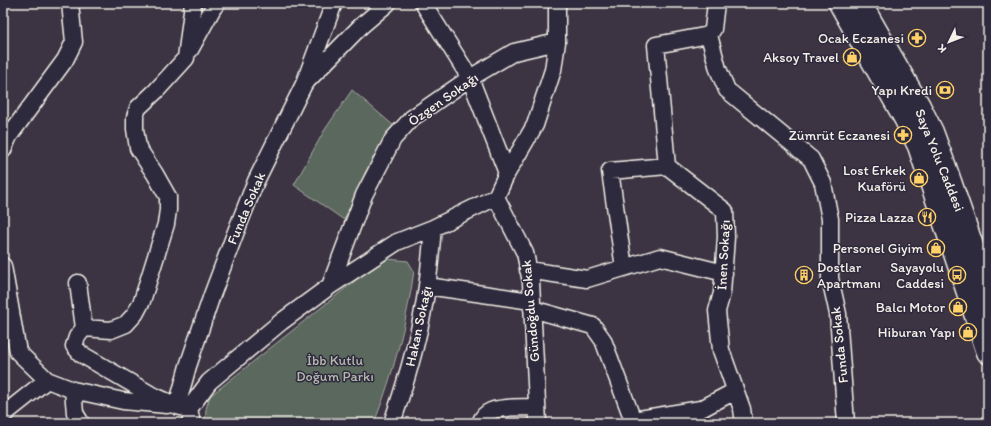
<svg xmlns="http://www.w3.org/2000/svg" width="991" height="426" viewBox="0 0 991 426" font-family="Itim,sans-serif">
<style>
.green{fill:#5a675d;stroke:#a7aca2}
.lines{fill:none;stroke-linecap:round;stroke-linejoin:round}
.minor-casing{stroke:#f4f1e8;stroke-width:19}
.secondary-casing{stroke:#f4f1e8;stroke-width:25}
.minor{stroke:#2f2a3d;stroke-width:16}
.secondary{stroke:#2f2a3d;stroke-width:22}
.labels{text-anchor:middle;stroke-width:3;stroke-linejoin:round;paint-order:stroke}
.poi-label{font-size:14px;fill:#f4f1e8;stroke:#2f2a3d;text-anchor:end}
.street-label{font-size:14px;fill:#f4f1e8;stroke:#2f2a3d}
.park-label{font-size:14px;fill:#b6bab0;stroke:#2f2a3d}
</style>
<rect width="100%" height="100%" fill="#3c3343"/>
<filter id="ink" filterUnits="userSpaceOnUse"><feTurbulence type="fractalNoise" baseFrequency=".025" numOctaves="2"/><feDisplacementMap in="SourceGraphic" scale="8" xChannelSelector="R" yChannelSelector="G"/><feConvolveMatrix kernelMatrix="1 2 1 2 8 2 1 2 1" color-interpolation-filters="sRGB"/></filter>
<g filter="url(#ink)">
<path class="green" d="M352,90l42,36 -28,45 -22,49 -50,-35 30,-54z
M387,259l21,2 6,10c-7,50 -21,105 -40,152h-169l1,-14 4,-13 156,-124z"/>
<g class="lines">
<defs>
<path id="minor" d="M423,3l47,75 37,95
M716,3l-3,26 -4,6 9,34 9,21 84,69 12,24 7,36v59l8,36 8,109
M709,35l-53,10 11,121 58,45 1,26 -4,56 -5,18 4,39 21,59 2,14
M190,50l23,-42 4,-5
M307,81l54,-55 27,-23
M3,150l6,-14 56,-76 9,-18 -4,-39
M3,266l15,86 29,28 26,10 50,11 44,4
M624,268l-14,-97 57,-5
M528,270l59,9 73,-22 64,16
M78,283l6,45
M330,286l34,-91 29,-56 19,-21 58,-40 44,-26 43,-10
M427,286l104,15
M532,309l61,17 10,14 31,83
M73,390l2,23 6,10
M177,406l-27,-12 -69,-40 -7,-8 3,-9 7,-9 27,2 15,-6 9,-10 7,-13 24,-77 2,-14v-13l-13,-23 -17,-26 -3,-19v-12l3,-9 18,-17 30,-33 7,-55
M189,409l-12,-3 11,-40 24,-71 23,-61 21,-53 48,-97 30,-81
M3,415l44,-35
M633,420l68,-11 34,-18
M192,423l-3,-14 20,-27 72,-60 49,-36 67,-44 36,-14 63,-31
M392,423c15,-44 29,-91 35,-137 3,-19 4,-39 6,-58
M480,423c2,-5 6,-10 11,-12 12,-5 32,-3 46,-4
M538,423l-7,-141 -6,-29 -29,-56 11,-24 28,-48 18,-55 4,-28v-39"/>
<path id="secondary" d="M840,3l65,115 14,28 69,206
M860,3l59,103 13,26 13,35 31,90 12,47"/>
</defs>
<use href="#minor" class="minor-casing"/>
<use href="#secondary" class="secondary-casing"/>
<use href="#minor" class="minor"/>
<use href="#secondary" class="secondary"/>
</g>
</g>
<defs>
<symbol id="pharmacy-ring" viewBox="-11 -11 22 22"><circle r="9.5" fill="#2f2a3d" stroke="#ffd166" stroke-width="1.5"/><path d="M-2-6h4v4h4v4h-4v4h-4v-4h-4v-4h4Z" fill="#ffd166"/></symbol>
<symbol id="shop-ring" viewBox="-11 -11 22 22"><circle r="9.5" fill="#2f2a3d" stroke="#ffd166" stroke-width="1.5"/><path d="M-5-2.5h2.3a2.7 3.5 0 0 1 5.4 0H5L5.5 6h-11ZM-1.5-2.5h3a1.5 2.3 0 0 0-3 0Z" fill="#ffd166"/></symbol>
<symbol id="bank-ring" viewBox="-11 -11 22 22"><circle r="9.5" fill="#2f2a3d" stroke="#ffd166" stroke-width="1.5"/><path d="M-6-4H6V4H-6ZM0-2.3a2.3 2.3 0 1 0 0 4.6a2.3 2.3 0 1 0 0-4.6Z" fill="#ffd166"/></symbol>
<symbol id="restaurant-ring" viewBox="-11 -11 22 22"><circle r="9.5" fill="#2f2a3d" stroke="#ffd166" stroke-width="1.5"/><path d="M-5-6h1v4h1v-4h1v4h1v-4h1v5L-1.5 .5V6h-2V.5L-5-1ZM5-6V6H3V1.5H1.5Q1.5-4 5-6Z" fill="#ffd166"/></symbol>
<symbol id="building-ring" viewBox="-11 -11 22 22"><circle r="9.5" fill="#2f2a3d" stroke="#ffd166" stroke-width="1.5"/><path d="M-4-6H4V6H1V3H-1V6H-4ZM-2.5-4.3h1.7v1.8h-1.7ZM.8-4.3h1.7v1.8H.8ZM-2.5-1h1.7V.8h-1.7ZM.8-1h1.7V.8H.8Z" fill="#ffd166"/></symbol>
<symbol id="bus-ring" viewBox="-11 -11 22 22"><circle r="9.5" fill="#2f2a3d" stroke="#ffd166" stroke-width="1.5"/><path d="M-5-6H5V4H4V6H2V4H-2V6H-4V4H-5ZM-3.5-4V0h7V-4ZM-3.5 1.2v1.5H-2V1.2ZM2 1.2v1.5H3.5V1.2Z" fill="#ffd166"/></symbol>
</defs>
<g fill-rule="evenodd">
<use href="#pharmacy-ring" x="907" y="28" width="20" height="20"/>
<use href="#shop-ring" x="842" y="47" width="20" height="20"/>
<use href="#bank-ring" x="935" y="80" width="20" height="20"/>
<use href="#pharmacy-ring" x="893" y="125" width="20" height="20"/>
<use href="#shop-ring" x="909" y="168" width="20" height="20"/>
<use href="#restaurant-ring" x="917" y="207" width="20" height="20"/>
<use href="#shop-ring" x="926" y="238" width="20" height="20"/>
<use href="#building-ring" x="794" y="265" width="20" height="20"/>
<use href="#bus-ring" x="947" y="265" width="20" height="20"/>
<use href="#shop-ring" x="948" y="297" width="20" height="20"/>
<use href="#shop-ring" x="958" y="322" width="20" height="20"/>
</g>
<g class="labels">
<g class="poi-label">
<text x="904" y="43">Ocak Eczanesi</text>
<text x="839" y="62">Aksoy Travel</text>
<text x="932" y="95">Yapı Kredi</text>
<text x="890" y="140">Zümrüt Eczanesi</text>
<text x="906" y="175">Lost Erkek<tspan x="906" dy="16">Kuaförü</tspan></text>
<text x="914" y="222">Pizza Lazza</text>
<text x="923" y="253">Personel Giyim</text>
<text x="817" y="272" text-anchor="start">Dostlar<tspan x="817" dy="16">Apartmanı</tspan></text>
<text x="944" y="272">Sayayolu<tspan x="944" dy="16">Caddesi</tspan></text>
<text x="945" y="312">Balcı Motor</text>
<text x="955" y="337">Hiburan Yapı</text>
</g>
<g class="street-label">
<text transform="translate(443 99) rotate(-35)" y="5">Özgen Sokağı</text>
<text transform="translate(940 160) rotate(68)" y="5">Saya Yolu Caddesi</text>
<text transform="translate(246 208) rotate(-67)" y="5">Funda Sokak</text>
<text transform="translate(723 255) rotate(-87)" y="5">İnen Sokağı</text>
<text transform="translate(530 311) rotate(-95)" y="5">Gündoğdu Sokak</text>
<text transform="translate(418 326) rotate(-78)" y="5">Hakan Sokağı</text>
<text transform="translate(839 345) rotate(-96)" y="5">Funda Sokak</text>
</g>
<g class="park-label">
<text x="335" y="365">İbb Kutlu<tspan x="335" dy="16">Doğum Parkı</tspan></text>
</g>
</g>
<rect width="991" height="426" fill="none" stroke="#2f2a3d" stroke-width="16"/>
<rect x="8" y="8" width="975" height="410" fill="none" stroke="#f4f1e8" stroke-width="1.5" filter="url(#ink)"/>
<g transform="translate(949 42) rotate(227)" stroke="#2f2a3d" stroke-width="3" paint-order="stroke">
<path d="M0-3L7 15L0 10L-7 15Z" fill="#f4f1e8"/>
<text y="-6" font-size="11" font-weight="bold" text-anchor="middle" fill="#f4f1e8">K</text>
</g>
</svg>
